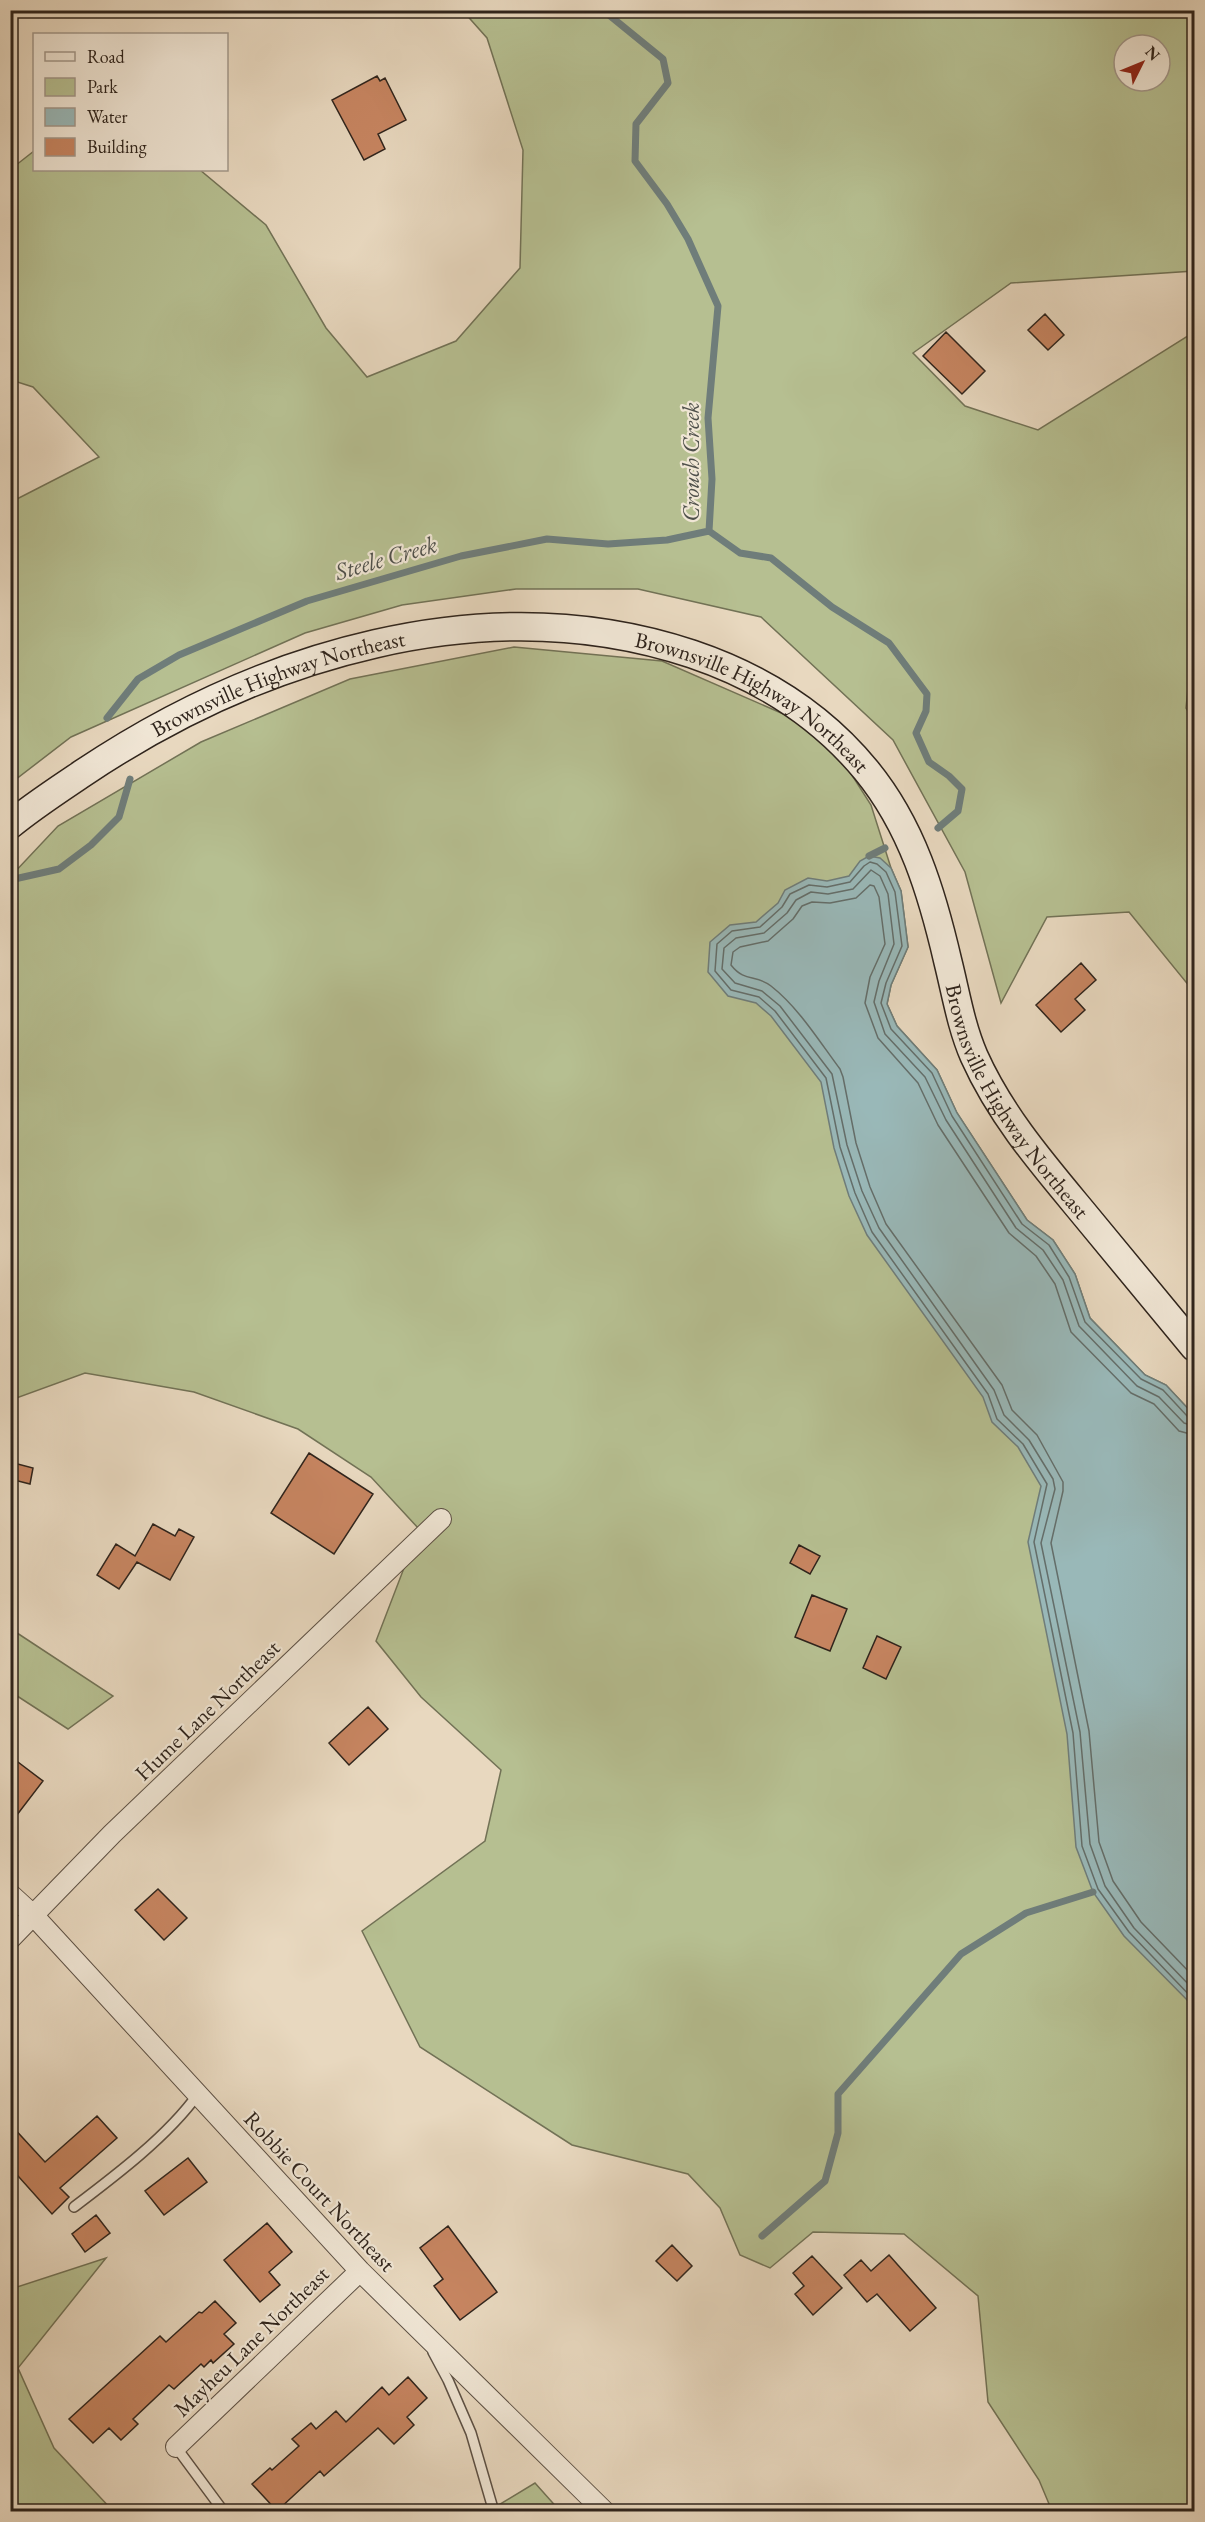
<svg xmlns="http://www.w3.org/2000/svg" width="1205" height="2522" viewBox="0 0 1205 2522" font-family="'EB Garamond',serif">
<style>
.green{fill:#b6bf91;stroke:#727256;stroke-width:1.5;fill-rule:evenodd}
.water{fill:#99b8b8;stroke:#6f7d7a;stroke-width:1.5}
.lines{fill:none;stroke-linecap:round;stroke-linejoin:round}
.shore{stroke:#646e6a;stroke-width:1.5}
.stream{stroke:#6f7d7a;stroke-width:7}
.building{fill:#c78561;stroke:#2f241c;stroke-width:1.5}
.lane-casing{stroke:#5d5145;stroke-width:12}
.street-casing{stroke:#5d5145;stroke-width:22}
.secondary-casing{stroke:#2f241c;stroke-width:30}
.lane{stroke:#f0e6d5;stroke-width:9}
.street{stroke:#f0e6d5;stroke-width:20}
.secondary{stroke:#f0e6d5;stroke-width:27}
.labels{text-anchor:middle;stroke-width:4.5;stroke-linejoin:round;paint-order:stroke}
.street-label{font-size:22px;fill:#2f241c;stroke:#f0e6d5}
.water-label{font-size:24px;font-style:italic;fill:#4f504b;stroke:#f0e6d5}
</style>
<rect width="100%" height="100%" fill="#e8d8bf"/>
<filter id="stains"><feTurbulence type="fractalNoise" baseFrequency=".00333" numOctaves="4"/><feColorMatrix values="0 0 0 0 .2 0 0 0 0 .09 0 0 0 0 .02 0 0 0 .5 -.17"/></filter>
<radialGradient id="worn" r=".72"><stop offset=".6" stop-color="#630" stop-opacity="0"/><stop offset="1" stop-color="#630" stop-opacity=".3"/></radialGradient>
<path class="green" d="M463,11h731v260l-183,12 -98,70 52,53 73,24 156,-98v300l-8,76 8,13v271l-65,-80 -82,5 -46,86 -36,-131 -72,-132 -132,-123 -123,-28h-122l-114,16 -97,28 -234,104 -60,46v-281l88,-45 -66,-70 -22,-7v-211l23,-18v19h166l66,55 60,103 41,49 89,-36 64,-73 3,-118 -36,-112zM1124,45h36v36h-36z
M514,647l148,14 142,62 46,49 21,33 20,63 10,23 7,56 -17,38 -4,19 10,22 40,44 20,43 70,107 26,20 22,34 15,44 55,57 21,10 28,30v1096h-142l-13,-31 -51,-78 -10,-106 -74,-62 -91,-2 -43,36 -30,-13 -20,-47 -32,-34 -116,-29 -152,-98 -58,-116 123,-90 16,-71 -80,-73 -45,-56 43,-112 -48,-52 -73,-48 -104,-37 -109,-19 -74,27v-524l47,-50 143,-84 149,-63z
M11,1629l102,67 -45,33 -57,-37z
M106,2258l-88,110 36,80 59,63h-102v-222z
M535,2483l25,28 -73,1z"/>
<path class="water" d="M869,856l11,2 11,10 10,23 7,56 -17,38 -4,19 10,22 40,44 20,43 70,107 26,20 22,34 15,44 55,57 21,10 28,30v592l-70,-71 -31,-44 -17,-45 -9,-113 -39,-192 13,-56 -23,-39 -26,-25 -9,-25 -116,-162 -18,-39 -15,-48 -13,-66 -50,-66 -15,-13 -28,-7 -20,-24 2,-30 20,-17 26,-3 22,-19 7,-13 23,-12 19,3 22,-5 11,-15z"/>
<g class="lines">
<path class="shore" d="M1194,1419l-6,-2 -25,-27 -22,-11 -56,-57 -16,-45 -20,-32 -27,-21 -70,-108 -20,-43 -41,-44 -10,-26 5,-20 16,-37 -7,-54 -9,-20 -9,-8 -7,-2 -6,4 -14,16 -23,5 -18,-2 -19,9 -8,13 -22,20 -28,4 -15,13 -2,27 16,19 28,7 16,14 51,67 14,69 15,46 17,39 116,162 9,25 26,25 24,40 -13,58 39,191 9,113 16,43 31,43 65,68
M1194,1426l-10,-3 -25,-26 -22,-11 -58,-60 -16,-46 -20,-30 -27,-22 -70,-108 -21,-43 -40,-43 -11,-32 5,-21 15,-37 -6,-50 -8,-18 -9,-6 -18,19 -25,5 -17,-2 -15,8 -9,13 -23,20 -28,5 -12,10 -2,21 13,14 27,8 18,15 52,68 15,71 15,46 17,37 115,162 10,25 25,25 24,39 2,10 -14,54 39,189 10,112 15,42 29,42 60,62
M1194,1435l-15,-4 -25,-27 -23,-11 -60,-61 -16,-48 -19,-28 -27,-23 -71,-108 -20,-42 -40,-45 -13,-35 5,-26 15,-33 -6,-47 -5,-11 -4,-1 -14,13 -26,5 -18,-1 -10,4 -9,13 -25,22 -28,6 -7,5 -2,13c14,18 25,9 40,21 28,22 48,55 69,83l3,8 13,66 14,44 16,37 116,161 10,25 25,25 26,47v9l-12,52 38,188 10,111 14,39 28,41 53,55"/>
<path class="stream" d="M608,10l1,5 54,44 5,24 -32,41 -1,37 32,43 21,35 30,67 -10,112 4,61 -3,52
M709,531l31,22 31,5 61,49 57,36 38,51 -1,17 -10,22 13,29 20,14 13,13 -4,22 -20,17
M107,718l31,-39 41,-24 128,-54 154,-45 86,-17 61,5 59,-4 42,-9
M869,856l16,-8
M10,880l49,-11 32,-24 28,-28 11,-38
M762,2236l63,-55 13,-48v-39l123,-140 65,-41 67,-21"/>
</g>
<path class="building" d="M377,76l3,5 5,-3 21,42 -28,14 7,15 -21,11 -32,-60z
M1045,314l19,21 -16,15 -20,-20z
M946,332l39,39 -23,23 -39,-38z
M1081,963l15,17 -21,19 10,11 -24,22 -25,-27z
M309,1453l64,41 -39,60 -63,-41z
M10,1462l23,6 -3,16 -20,-5z
M153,1524l22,12 4,-7 15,8 -24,43 -33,-18 -18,27 -22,-14 19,-31 19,12z
M799,1545l21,11 -10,18 -20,-11z
M812,1595l35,14 -17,42 -35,-14z
M877,1636l24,11 -15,32 -23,-11z
M368,1707l20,22 -39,36 -20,-22z
M10,1756l33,25 -33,43z
M158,1889l29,29 -23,22 -29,-30z
M97,2116l20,22 -57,50 9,9 -17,17 -42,-47v-43l35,38z
M188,2158l19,24 -43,33 -19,-24z
M96,2215l14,18 -25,19 -13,-18z
M267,2223l25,29 -23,20 11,13 -20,17 -36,-42z
M448,2226l49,66 -37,28 -26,-34 9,-7 -23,-31z
M672,2245l20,21 -15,15 -21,-20z
M889,2255l47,53 -26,23 -33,-37 -10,8 -23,-27 17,-15 10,11z
M812,2256l30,32 -29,27 -18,-21 9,-8 -11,-13z
M215,2301l21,22 -12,11 10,10 -21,19 -2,-3 -7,7 -3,-3 -27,25 -5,-4 -36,34 5,5 -17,16 -12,-12 -16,15 -24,-24 91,-83 6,6 33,-30 3,1z
M408,2377l19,21 -20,19 7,8 -20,19 -16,-16 -54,48 -4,-5 -43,40 -25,-27 18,-16 2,2 27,-24 -7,-7 19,-16 5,6 20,-18 10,11 36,-35 7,8z"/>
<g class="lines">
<defs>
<path id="lane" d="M74,2207c41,-31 94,-71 124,-113
M433,2352l15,28 23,53 23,79
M176,2447l48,65"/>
<path id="street" d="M10,1894l23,21 327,356 245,241
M10,1939l102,-105 329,-315
M176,2447l184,-176"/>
<g id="secondary">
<path id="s1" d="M10,825c23,-19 48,-35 73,-52 175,-117 402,-188 609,-119 68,23 128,60 174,116 46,56 66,123 82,192 8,32 13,64 26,94 26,58 66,105 106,153 38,46 76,92 114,138"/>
</g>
</defs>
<use href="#lane" class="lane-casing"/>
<use href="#street" class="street-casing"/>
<use href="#secondary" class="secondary-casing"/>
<use href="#lane" class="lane"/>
<use href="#street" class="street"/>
<use href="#secondary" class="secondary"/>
</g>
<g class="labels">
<g class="street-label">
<text dy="8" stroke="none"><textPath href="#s1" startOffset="306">Brownsville Highway Northeast</textPath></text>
<text dy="8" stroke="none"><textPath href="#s1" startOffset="808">Brownsville Highway Northeast</textPath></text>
<text dy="8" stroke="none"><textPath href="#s1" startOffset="1312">Brownsville Highway Northeast</textPath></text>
<text transform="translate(207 1710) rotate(-44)" y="8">Hume Lane Northeast</text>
<text transform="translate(320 2191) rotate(47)" y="8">Robbie Court Northeast</text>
<text transform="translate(251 2341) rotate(-44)" y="8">Mayheu Lane Northeast</text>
</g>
<g class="water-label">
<text transform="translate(691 462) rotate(-90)" y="8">Crouch Creek</text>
<text transform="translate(386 558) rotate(-16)" y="8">Steele Creek</text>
</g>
</g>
<rect width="1205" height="2522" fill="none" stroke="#e8d8bf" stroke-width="36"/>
<rect x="12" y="12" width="1181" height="2498" fill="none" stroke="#2f241c" stroke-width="3"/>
<rect x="18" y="18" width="1169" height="2486" fill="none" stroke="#2f241c" stroke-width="1.5"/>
<rect x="33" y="33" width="195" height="138" fill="#f0e6d5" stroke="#a3988b" stroke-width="1.5"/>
<rect x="45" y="52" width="30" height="9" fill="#f0e6d5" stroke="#a3988b" stroke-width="1.5"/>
<text x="87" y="63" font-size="18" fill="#2f241c">Road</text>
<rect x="45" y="78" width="30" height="18" fill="#b6bf91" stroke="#a3988b" stroke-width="1.5"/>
<text x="87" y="93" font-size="18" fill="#2f241c">Park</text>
<rect x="45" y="108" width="30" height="18" fill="#99b8b8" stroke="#a3988b" stroke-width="1.5"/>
<text x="87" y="123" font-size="18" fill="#2f241c">Water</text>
<rect x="45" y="138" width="30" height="18" fill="#c78561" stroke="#a3988b" stroke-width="1.5"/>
<text x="87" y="153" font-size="18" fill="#2f241c">Building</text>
<g transform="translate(1142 63) rotate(47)"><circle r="28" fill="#f0e6d5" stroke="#a3988b" stroke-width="1.5"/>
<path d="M0-4.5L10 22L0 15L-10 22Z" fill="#8f2418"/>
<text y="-9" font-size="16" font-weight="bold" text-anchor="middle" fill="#2f241c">N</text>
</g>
<rect width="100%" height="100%" filter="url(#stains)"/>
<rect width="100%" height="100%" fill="url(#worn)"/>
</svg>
